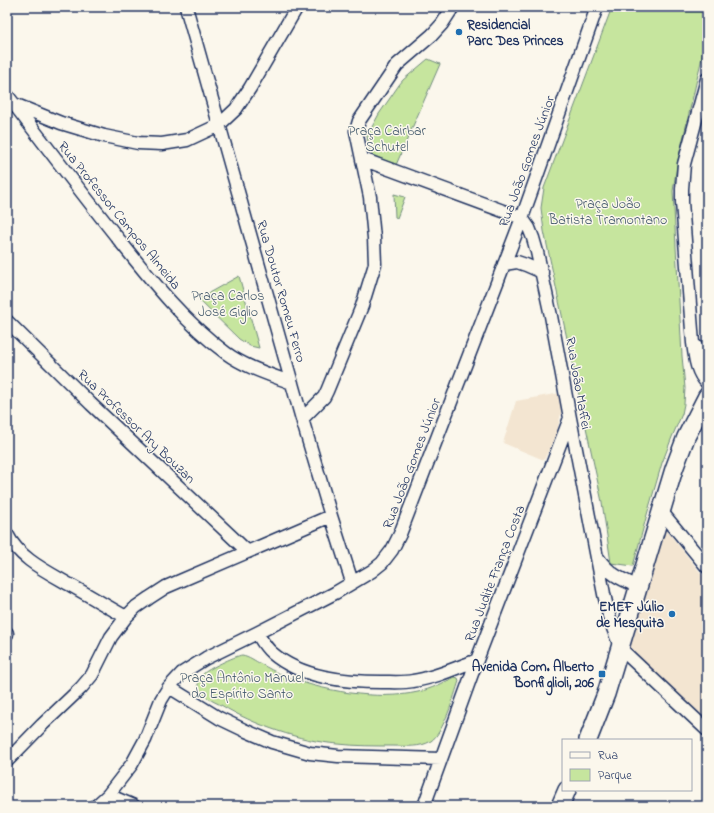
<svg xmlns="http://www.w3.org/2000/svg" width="714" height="813" viewBox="0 0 714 813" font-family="'Indie Flower',sans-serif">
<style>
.built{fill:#f3e5d1}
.green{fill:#c6e59e;stroke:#708a7e}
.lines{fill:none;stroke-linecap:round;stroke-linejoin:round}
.minor-casing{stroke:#1b2f5e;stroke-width:15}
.secondary-casing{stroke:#1b2f5e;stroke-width:20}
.minor{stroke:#fbf7ec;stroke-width:12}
.secondary{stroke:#fbf7ec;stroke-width:17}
.poi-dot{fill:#1f6fb2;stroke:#fbf7ec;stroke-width:1.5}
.labels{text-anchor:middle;stroke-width:3;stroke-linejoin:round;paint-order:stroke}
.poi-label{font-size:14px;font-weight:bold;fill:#1b2f5e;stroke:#fbf7ec;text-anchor:end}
.park-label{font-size:14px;fill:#465c6e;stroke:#fbf7ec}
.street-label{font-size:14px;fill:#1b2f5e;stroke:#fbf7ec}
</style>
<rect width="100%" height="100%" fill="#fbf7ec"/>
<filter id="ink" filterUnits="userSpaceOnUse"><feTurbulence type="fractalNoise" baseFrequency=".025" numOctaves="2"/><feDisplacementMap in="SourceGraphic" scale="8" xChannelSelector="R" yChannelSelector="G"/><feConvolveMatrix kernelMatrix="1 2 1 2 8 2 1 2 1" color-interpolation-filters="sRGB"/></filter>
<g filter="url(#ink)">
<path class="built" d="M560,393l1,20 -4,19 -13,28 -41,-17 13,-42z
M664,527l43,54v140l-79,-75z"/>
<path class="green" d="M612,7h95v29l-30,129 -4,26 9,165 3,32 -1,16 -2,10 -10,23 -10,26 -16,55 -13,48 -22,-3 -9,-61 -58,-271 -3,-23 3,-20z
M428,59l12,5 -44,101 -26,-11 -3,-18 12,-22 20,-29 4,-5z
M394,194l11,3 -8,21 -2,-1z
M239,276l20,72 -9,-2 -11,-7 -41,-40z
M242,655c7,1 13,6 19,9 7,4 14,8 22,11 37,16 95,26 135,17 13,-3 25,-9 37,-15l3,1 1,3c-5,15 -15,51 -28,60 -11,7 -26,5 -38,5 -19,0 -37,0 -55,-2 -38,-3 -84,-19 -117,-39 -7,-3 -19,-9 -22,-16 -2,-5 -1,-10 3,-14 5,-6 33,-19 40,-20z"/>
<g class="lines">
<defs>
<path id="minor" d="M186,7l116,412 29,97 21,66
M707,79l-23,85 -2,25v13l11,141c2,14 3,29 14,40
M7,95l7,9 47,19 43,13 34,7 24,1 25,-4 32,-15 17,-16 14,-21 47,-81
M14,104c35,46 70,92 106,137 32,40 65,82 106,112 19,14 45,22 66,30
M362,159l160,59 7,10 4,10 4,14 14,64 19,102 34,176 5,22 4,12 8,21 86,81
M504,264l13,-2 9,3 16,7
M7,321l84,83 157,148
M695,345l12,16
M302,419l22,-22 3,-6 35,-85 13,-42 -1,-26 -4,-41 -14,-66 3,-10 38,-56 35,-30 10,-11 11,-17
M661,511l46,56
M7,534c12,25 41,38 65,52 18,10 36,21 54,31
M598,558c12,17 23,21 41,29
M7,633v1
M257,633c5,8 8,14 15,20 29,25 73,29 110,29 10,0 21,1 31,-1 22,-3 43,-13 64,-21
M169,687l50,31 25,12 28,12 38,11 28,3 103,3
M7,761l35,-36 39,-37 11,-13 19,-38 15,-20 10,-10 13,-9 17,-11 165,-71
M108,795l26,11
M96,806l12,-11 24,-31 13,-24 16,-40 8,-13 13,-14 24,-15 51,-25 78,-40 37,-22 10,-8 10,-13 8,-16 122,-316 75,-211
M424,806l53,-146 93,-242"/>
<path id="secondary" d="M588,740l18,-46 68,-225 12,-32 21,-41
M560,806l7,-16"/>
</defs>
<use href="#minor" class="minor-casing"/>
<use href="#secondary" class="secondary-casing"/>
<use href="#minor" class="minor"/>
<use href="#secondary" class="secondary"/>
</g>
</g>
<g class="poi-dot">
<circle cx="459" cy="32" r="4"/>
<circle cx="672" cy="614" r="4"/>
<rect x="598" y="670" width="8" height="8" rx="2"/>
</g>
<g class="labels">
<g class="poi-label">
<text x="467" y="29" text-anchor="start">Residencial<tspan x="467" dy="16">Parc Des Princes</tspan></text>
<text x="664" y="611">EMEF Júlio<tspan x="664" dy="16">de Mesquita</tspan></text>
<text x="594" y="671">Avenida Com. Alberto<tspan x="594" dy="16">Bonfiglioli, 206</tspan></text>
</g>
<g class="park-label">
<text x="387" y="135">Praça Cairbar<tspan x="387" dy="16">Schutel</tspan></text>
<text x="608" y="208">Praça João<tspan x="608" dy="16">Batista Tramontano</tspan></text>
<text x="228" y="300">Praça Carlos<tspan x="228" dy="16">José Giglio</tspan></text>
<text x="242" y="682">Praça Antônio Manuel<tspan x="242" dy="16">do Espírito Santo</tspan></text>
</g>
<g class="street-label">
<text transform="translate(526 161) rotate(-70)" y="5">Rua João Gomes Júnior</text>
<text transform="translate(120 215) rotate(51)" y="5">Rua Professor Campos Almeida</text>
<text transform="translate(282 291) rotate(74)" y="5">Rua Doutor Romeu Ferro</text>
<text transform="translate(579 383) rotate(80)" y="5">Rua João Maffei</text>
<text transform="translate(137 426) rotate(44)" y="5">Rua Professor Ary Bouzan</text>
<text transform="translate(411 463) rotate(-69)" y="5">Rua João Gomes Júnior</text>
<text transform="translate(494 573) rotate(-69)" y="5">Rua Judite França Costa</text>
</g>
</g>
<rect width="714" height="813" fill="none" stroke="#fbf7ec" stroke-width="24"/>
<rect x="12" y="12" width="690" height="789" fill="none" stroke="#1b2f5e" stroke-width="1.5" filter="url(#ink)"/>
<rect x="562" y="739" width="130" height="52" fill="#fbf7ec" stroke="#a1a7b3"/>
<rect x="570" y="752" width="20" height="6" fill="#fbf7ec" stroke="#a1a7b3"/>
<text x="598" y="759" font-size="12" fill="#1b2f5e">Rua</text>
<rect x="570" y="769" width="20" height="12" fill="#c6e59e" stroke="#a1a7b3"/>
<text x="598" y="779" font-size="12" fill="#1b2f5e">Parque</text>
</svg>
